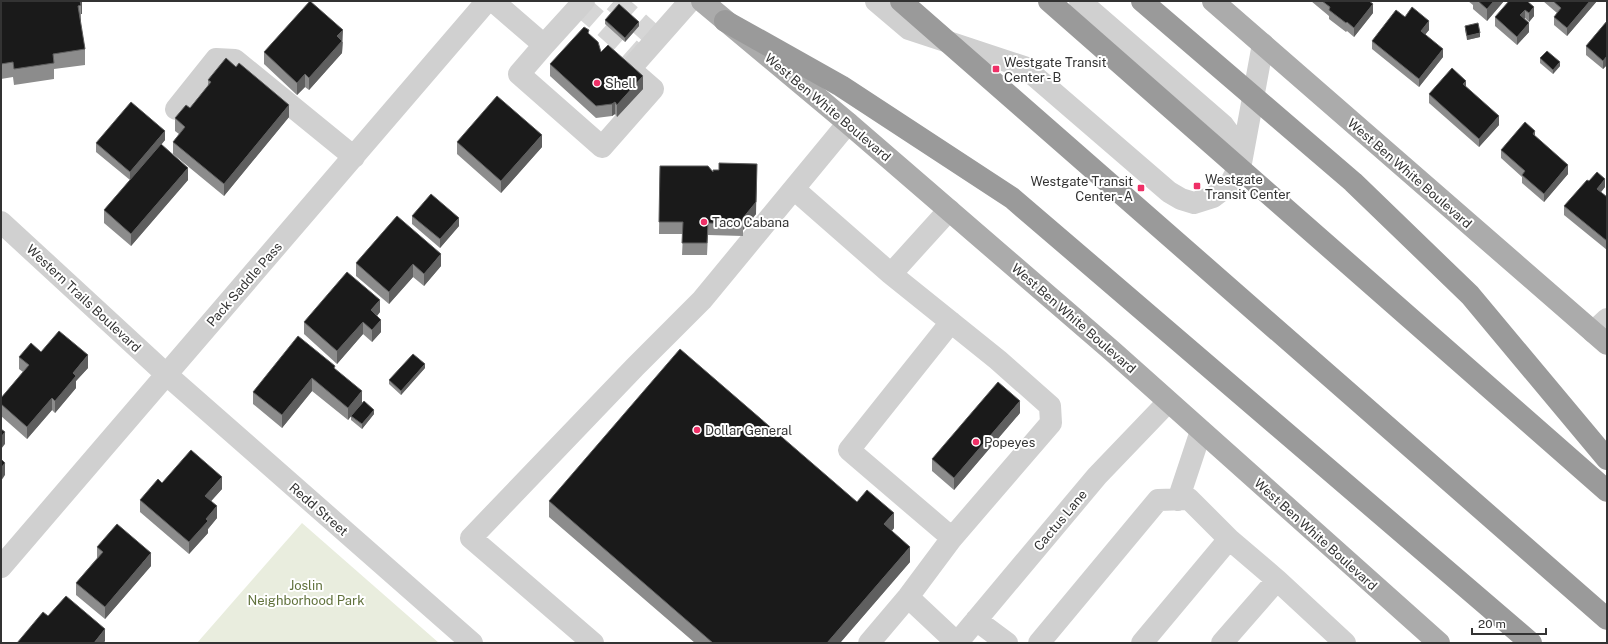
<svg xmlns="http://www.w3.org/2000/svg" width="1608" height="644" viewBox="0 0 1608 644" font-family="'Public Sans',sans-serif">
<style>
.park{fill:#e9edde}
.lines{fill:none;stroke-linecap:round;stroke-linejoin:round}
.minor-tunnel{stroke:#d6d6d6;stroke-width:22;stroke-dasharray:22 11;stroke-linecap:butt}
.minor{stroke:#d0d0d0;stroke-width:22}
.major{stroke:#ababab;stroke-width:22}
.highway{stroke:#9a9a9a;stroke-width:22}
.highway-bridge{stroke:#9a9a9a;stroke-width:22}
.wall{fill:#8c8c8c}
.shaded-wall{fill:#5f5f5f}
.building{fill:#1a1a1a;stroke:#5f5f5f}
.poi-dot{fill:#ef3067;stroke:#fff;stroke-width:1.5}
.labels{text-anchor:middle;stroke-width:4;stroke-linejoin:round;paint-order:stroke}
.poi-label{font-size:13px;fill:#333;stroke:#fff;text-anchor:start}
.street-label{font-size:13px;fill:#333;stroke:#fff}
.park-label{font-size:13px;fill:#61723c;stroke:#fff}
</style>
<rect width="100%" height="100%" fill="#fff"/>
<path class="park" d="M302,523l137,120h-242z"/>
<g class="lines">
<path class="minor-tunnel" d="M614,1l43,38
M580,5l60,53"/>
<path class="minor" d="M493,1l51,44 40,-44
M876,1l33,28 115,38 145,125 12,7 13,4 19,-6 17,-13 11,-21 22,-119
M1080,1l143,124 19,26
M544,45l-25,29 83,73 51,-58 -23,-20 60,-68
M176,109l40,-50 19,1 119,97
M794,189l97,85
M1,222l166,153 305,268
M951,322l-102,128 103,88
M1593,332l14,-13
M1178,500l23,-69
M1,567l486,-566
M1277,580l68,63
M908,597l49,46 140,-167 71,-74
M976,620l31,23
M593,643l-122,-105 164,-171 67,-67 146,-177
M869,643l39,-46 44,-59 99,-115 -1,-17 -52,-46 -107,-86 58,-64
M1039,643l119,-143 31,-1 40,40 -87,104
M1222,643l55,-63 -48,-41"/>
<path class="major" d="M702,1l146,122 263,227 328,293
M1213,1l394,343"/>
<path class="highway" d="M725,21l116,65 171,112 519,445"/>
<path class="highway-bridge" d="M901,1l706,618
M1049,1l558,490
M1142,1l211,181 117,113 137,164"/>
</g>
<path class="wall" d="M1,1h81v13h-1v7h-1l5,28v16l-31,4v10l-40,6 -1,-8 -12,2z
M1311,1h58l4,12 -19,24 -7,-6 -1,1 -17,-13v-3z
M1468,1h36l-17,20 -14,-12v-4z
M1527,1l7,15 -5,6 -4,-4 -1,1 5,13 -12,13 -22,-19v-9z
M1543,1h54l-30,35 -13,-11v-8l3,-4z
M1405,17l24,13 -4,4 18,23 -24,30 -47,-38v-8z
M605,20l34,6 -14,16 -20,-18z
M1607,21v44l-4,4 -17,-14v-9z
M1465,26l15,11 -13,3 -2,-10z
M589,34l12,18 42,37 -26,28 -2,-3 -3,2 -16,2 -46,-42v-12z
M343,42l-1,11 -33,37 -4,-3 -8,8 -33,-31v-12z
M1540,58l20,8 -7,8 -13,-11z
M208,80l81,37 -65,79 -51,-42v-12l6,-8 -4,-3v-13l15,-10 18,-22z
M1466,87l33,38 -20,22 -50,-44v-9z
M1535,137l33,37 -24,28 -22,-19v-6l-21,-19v-8z
M165,140l-4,5 27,35 -57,66 -27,-23v-13l26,-30 -34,-28v-9z
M457,142l85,5 -41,46 -44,-39z
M660,166l53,6 43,42 -13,16v6l-35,-1 -1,20h-25l1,-21h-24z
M1589,181l16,6 -4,5 6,5v53l-43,-35v-9z
M397,216l44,50 -17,20 -11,-9 -24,27 -33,-28v-13z
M412,216l47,10 -19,22 -28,-24z
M380,312l-3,4 4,16 -9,10 -9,-8 -26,30 -33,-30v-12z
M19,357l69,11 -12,13v7l-21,25 -3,-3 -25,29 -26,-23v-18l22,-26 -4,-3z
M425,368l-24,27 -12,-11v-4z
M335,369l27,34 12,11 -12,15 -11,-9v-4l-3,4 -36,-29 -30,37 -29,-24v-12z
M1020,413l-66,77 -22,-19v-12z
M162,483l60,6 -11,12 6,17 -9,11v4l-19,21 -49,-42v-12z
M549,501l308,1 37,26 -2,3 18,31 -70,81h-145l-146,-126z
M97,547l54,19 -46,53 -29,-24v-12l21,-25z"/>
<path class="shaded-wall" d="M79,1h3v13h-1v-9z
M1494,1h10l-17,20v-12z
M1590,1h7l-30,35v-8z
M1373,4v9l-19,24v-9z
M1534,7v9l-5,6v-9z
M1525,10v8l-5,6v-9z
M1429,21v9l-8,10v-9z
M639,22v4l-14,16v-4z
M1529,23v9l-12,13v-8z
M343,30l-1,23 -33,37v-12l28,-42z
M1480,33v4l-13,3v-4z
M1443,49v8l-24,30v-8z
M1607,56v9l-4,4v-8z
M1560,62v4l-7,8v-4z
M305,74v13l-8,8v-12z
M643,76v13l-26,28v-12z
M1466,81v8l-3,-5z
M615,102v12l-3,2v-12z
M289,105v12l-65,79v-12z
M1499,116v9l-20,22v-8z
M165,131v9l-35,41v-9z
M1535,131v8l-2,-5z
M542,135v12l-41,46v-12z
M757,164l-1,50 -13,16v6v-18z
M1568,165v9l-24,28v-8z
M188,168v12l-57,66v-12z
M1605,179v8l-8,10v-8z
M459,218v8l-19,22v-9z
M441,254v12l-17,20v-12z
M413,264v13l-24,27v-12z
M380,300v12l-9,11v-13z
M381,320v12l-9,10v-12z
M363,322v12l-26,30v-13z
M88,355v13l-12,13v7l-21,25v-12l18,-28z
M425,364v4l-24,27v-4z
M312,378v13l-30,37v-13z
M362,391v12l-14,17v-12z
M52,398v12l-25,29v-12z
M1020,401v12l-66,77v-12z
M374,410v4l-12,15v-5z
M5,432v12l-4,5v-12z
M5,463v12l-4,6v-13z
M222,477v12l-17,19v-12z
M217,506v12l-9,11v4l-19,21v-12l17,-23z
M894,513v15l-10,12v-16z
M910,547v15l-70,81h-13z
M151,553v13l-46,53v-12z
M105,629v12l-1,2h-10z"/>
<path class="building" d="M1,1h79l1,4 -3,1 7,43 -32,5 1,9 -40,6 -1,-7 -12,2z
M310,1l33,29 -6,6 5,5 -33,37 -4,-4 -8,9 -33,-31z
M1322,1h47l4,3 -19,24 -7,-6 -1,1 -17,-13 1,-3z
M1478,1h16l-7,8z
M1509,1h18l7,6 -5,6 -4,-3 -5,5 9,8 -12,14 -22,-20z
M1553,1h37l-23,27 -13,-11 7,-9z
M619,4l20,18 -14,16 -20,-18z
M1412,7l17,14 -8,10 22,18 -24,30 -47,-38 24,-31 9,7z
M1607,21v35l-4,5 -17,-15z
M1478,23l2,10 -13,3 -2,-10z
M584,27l5,3 -1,3 10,9 3,10 7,-7 35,31 -26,29 -2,-3 -3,2 -16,2 -46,-42z
M1547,51l13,11 -7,8 -13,-12z
M226,58l10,9 3,-4 50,42 -65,79 -51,-42 12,-15 -10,-9 11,-13 4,3 21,-26 -3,-2z
M1452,68l14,13 -3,3 36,32 -20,23 -50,-45z
M497,96l45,39 -41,46 -44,-39z
M131,102l34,29 -35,41 -34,-29z
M1525,122l10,9 -2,3 35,31 -24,29 -22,-19 3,-4 -24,-21z
M161,144l27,24 -57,66 -27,-24z
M719,163l38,1 -1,38 -13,16v6l-35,-1 -1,20h-25l1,-21h-24l1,-56h48l5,6v-2h6z
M1597,172l8,7 -8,10 10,8v44l-43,-35 23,-26 2,1z
M431,194l28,24 -19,21 -28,-23z
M397,216l44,38 -17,20 -11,-10 -24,28 -33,-29z
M347,272l33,28 -9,10 10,10 -9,10 -9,-8 -26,29 -33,-29z
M59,331l29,24 -15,18 3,3 -21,25 -3,-3 -25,29 -26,-23v-6l28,-33 -10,-8 12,-14 10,9z
M298,336l37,30 -1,2 28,23 -14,17 -36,-30 -30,37 -29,-23z
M680,349l177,153 10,-12 27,23 -10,11 26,23 -83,96h-114l-164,-142z
M413,354l12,10 -24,27 -12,-11z
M998,382l22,19 -66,77 -22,-19z
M364,401l10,9 -12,14 -11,-8z
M1,429l4,3 -4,5z
M191,450l31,27 -17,19 12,10 -11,13 2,2 -19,21 -49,-42 18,-21 4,4z
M1,459l4,4 -4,5z
M117,524l34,29 -46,54 -29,-24 27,-31 -6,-5z
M66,596l39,33 -11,14h-77l26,-31 5,4z"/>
<g class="poi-dot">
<rect x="992" y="65" width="8" height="8" rx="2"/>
<circle cx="597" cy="83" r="4"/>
<rect x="1193" y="182" width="8" height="8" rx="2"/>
<rect x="1137" y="184" width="8" height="8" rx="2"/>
<circle cx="704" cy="222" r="4"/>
<circle cx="697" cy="430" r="4"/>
<circle cx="976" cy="442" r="4"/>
</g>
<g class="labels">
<g class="poi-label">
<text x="1004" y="67">Westgate Transit<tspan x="1004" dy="15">Center - B</tspan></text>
<text x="605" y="88">Shell</text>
<text x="1205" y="184">Westgate<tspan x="1205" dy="15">Transit Center</tspan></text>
<text x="1133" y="186" text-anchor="end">Westgate Transit<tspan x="1133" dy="15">Center - A</tspan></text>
<text x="712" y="227">Taco Cabana</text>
<text x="705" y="435">Dollar General</text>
<text x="984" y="447">Popeyes</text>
</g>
<g class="street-label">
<text transform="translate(828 107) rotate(40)" y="5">West Ben White Boulevard</text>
<text transform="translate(1410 173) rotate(41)" y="5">West Ben White Boulevard</text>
<text transform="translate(244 284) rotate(-49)" y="5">Pack Saddle Pass</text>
<text transform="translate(84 298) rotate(43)" y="5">Western Trails Boulevard</text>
<text transform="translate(1074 318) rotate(41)" y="5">West Ben White Boulevard</text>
<text transform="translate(319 509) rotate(41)" y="5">Redd Street</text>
<text transform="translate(1060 520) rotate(-50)" y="5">Cactus Lane</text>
<text transform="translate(1316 534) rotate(42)" y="5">West Ben White Boulevard</text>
</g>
<g class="park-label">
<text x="306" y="590">Joslin<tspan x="306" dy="15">Neighborhood Park</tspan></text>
</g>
</g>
<rect width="1608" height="644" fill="none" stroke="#333333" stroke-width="4"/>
<path d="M1472 628v6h74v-6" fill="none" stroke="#333333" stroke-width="2"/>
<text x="1478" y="628" font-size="12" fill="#333333" stroke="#ffffff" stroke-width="3" paint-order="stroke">20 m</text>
</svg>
